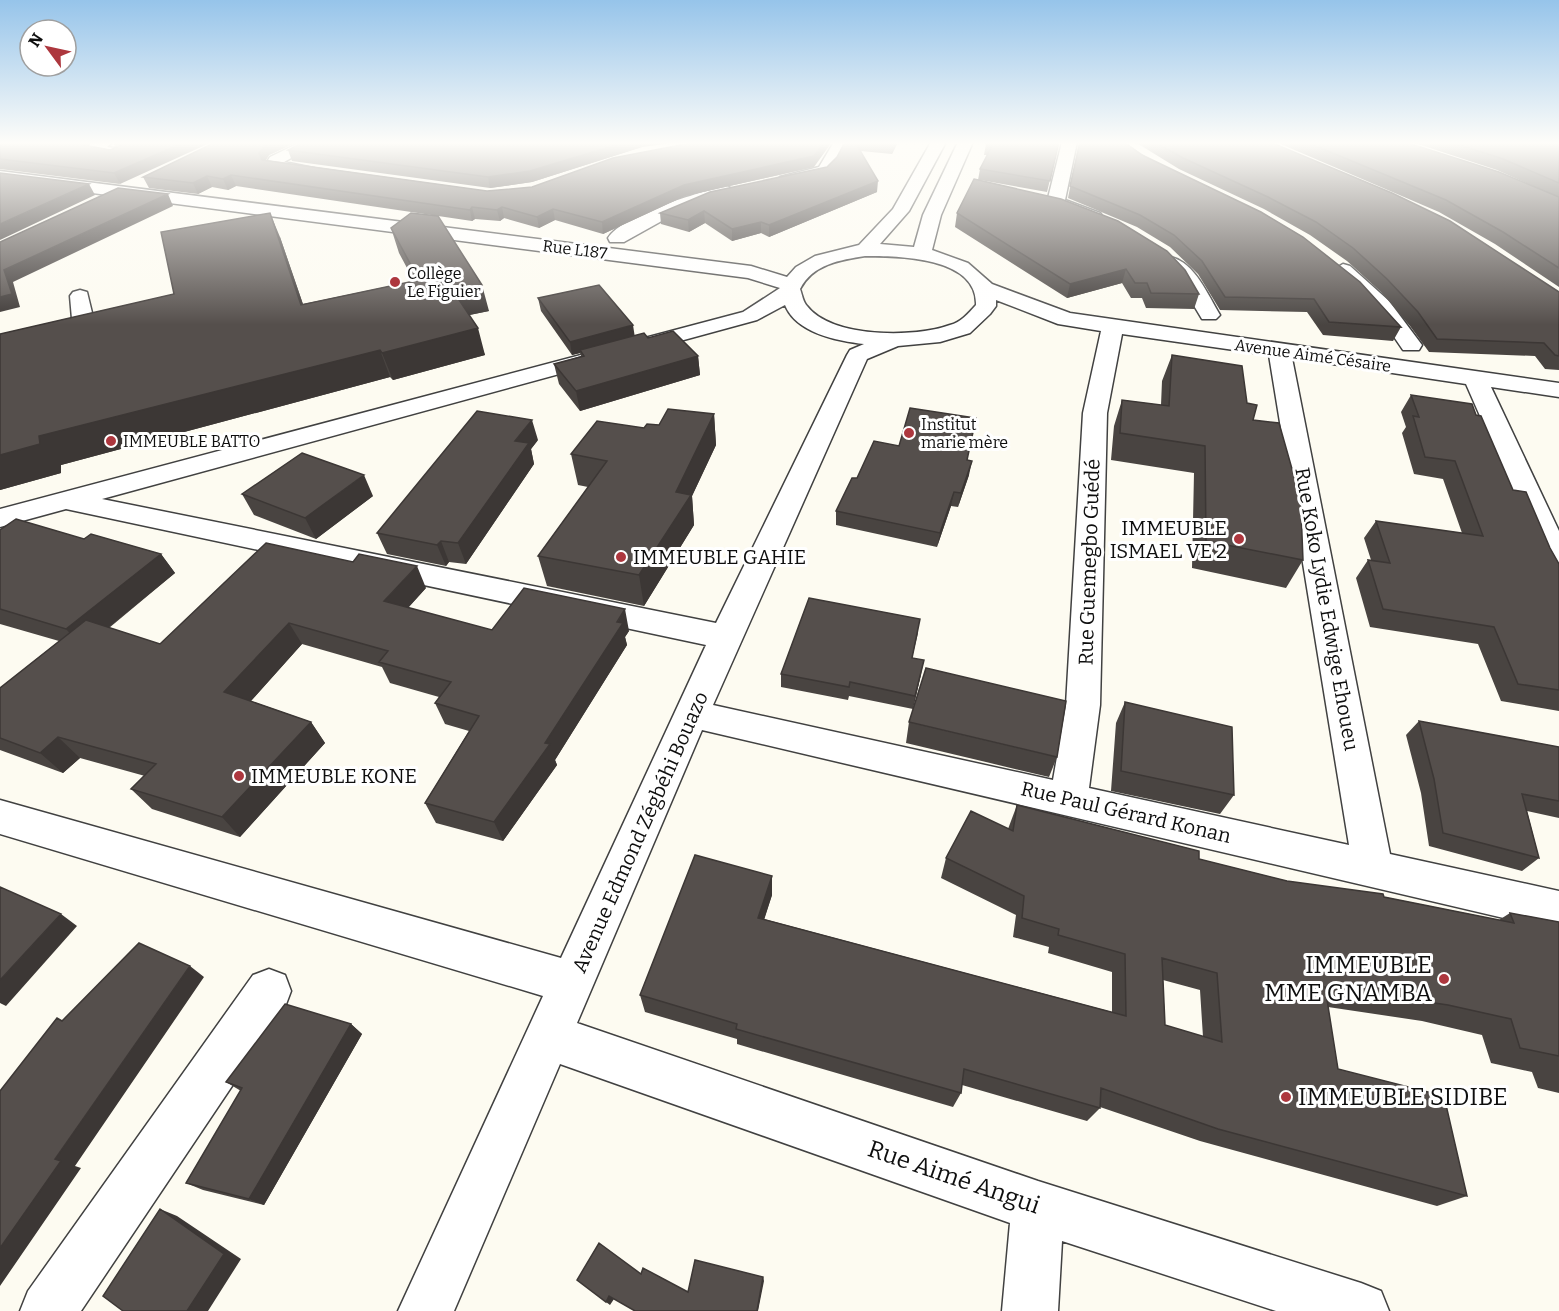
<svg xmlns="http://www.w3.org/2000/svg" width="1559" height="1311" viewBox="0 0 1559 1311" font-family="Bitter,serif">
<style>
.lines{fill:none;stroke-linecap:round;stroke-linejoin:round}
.minor-casing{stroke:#414141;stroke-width:3}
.minor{fill:#fff;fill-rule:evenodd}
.wall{fill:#494441;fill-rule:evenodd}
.shaded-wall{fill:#3c3735}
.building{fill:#554f4c;stroke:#3c3735;stroke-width:1.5;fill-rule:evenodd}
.poi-dot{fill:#ad373e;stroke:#fff;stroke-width:2}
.labels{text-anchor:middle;stroke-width:6;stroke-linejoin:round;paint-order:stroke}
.far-street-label{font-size:16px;fill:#0e0e0e;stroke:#fff}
.far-poi-label{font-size:16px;fill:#0e0e0e;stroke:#fff;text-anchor:start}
.poi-label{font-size:20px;fill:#0e0e0e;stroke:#fff;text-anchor:start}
.street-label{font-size:20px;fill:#0e0e0e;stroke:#fff}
.near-poi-label{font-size:24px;fill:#0e0e0e;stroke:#fff;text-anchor:end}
.near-street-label{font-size:24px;fill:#0e0e0e;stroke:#fff}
</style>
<rect width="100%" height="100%" fill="#fdfbf1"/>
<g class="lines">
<defs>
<path id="minor" d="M94,142h19l-6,5 8,1 17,-6h21l-37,16 -31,-6 -3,-3z
M301,142h19l-36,20 34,7 2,3 -2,3 -6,2 -45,-9 -2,-3 5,-8z
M834,142h15l-18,31 -45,12 -6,-2 -2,-3 2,-3 39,-10z
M931,142h15l-37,69 -29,33 34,3 9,-32 35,-73h15l-32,73 -9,35 36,13 24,21 78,29 489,70v14l-68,-10 68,144v41l-11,-3 -4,-7 -78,-178 -174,-26 98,496 169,37v40l-857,-201 -125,293 461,158 323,102 20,8 8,20h-113l-214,-70 -4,70h-56l8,-88 -450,-159 -106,247h-56l145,-315 -543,-162v-34l561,158 145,-313 -640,-136 -66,18v-18l743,-197 37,-24 -32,-10 -748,-97v-10l751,95 36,11 9,-10 19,-11 44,-11 34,-36zM865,256c34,0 113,1 111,49 -8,9 -15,17 -26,20 -35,13 -119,13 -143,-19 -4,-4 -5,-12 -7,-17 13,-25 40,-29 65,-33zM996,300l62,24 43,7 -18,82 -17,292 -13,75 -340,-75 154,-346 31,-13 42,-4 30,-9 20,-19 6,-8zM785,305c11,28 52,36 79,39l-14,6 -3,5 -131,268 -614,-124 655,-179zM1122,334l147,21 80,490 -260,-57 11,-83 7,-292z
M1062,142h15l-12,58 35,13 3,4 -3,4h-12l-38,-15 -3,-4z
M727,186l8,5 -2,4 -57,18 -52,29h-14l-2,-4c16,-24 91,-46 119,-52z
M1171,257c24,6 37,38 49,58l-4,4h-14l-24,-40 -17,-16z
M1343,264l7,2 39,35 33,44 -3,5h-16l-28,-41 -39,-35 -3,-4z
M80,290l7,2 7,29c-19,28 -64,27 -94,34v-14c24,-5 53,-4 72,-22l-2,-23 3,-4z
M269,969l16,6 6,16 -6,16 -204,304h-61l8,-20 225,-316z"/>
</defs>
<use href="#minor" class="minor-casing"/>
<use href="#minor" class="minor"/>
</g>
<path class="wall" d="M0,142l86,3 24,5 10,34 -120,-15z
M216,142h81l-28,13 -3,5 221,31 327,-24 -129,29 -82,38 -48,-14 -16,8 -35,-10 -4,3 -25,-2 -3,2 -236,-35 -8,4 -16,-3 -14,7 -49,-6 -6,-11z
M845,142h53l-6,12 -31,-3 16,41 -108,45 -8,-4 -29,8 -27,-18 -16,9 -28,-8 -1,-11 167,-46 10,-10z
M1059,142l-12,50 -67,-12 219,114 -5,15 -48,-1 -4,-10h-11l-9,-15 -55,15 -112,-71 2,-14 21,-33 2,-11 7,-14h-3l2,-11z
M1078,142h46l277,185 -8,14 -70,-6 -16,-23 -87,-2 -22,-36 -28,-27 -33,-20 -69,-29 11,-56z
M1127,142h143l289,150v78l-14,-1 -10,-13 -106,-4 -19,-26 -29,-34 -34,-31 -37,-26 -46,-26 -85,-40 -39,-24z
M1276,142h129l128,44 -36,-16 -76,-25 -15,-3h153v145l-64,-43 -56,-32z
M642,147l-110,35 -42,6 -198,-27 -4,-11z
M391,228l98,83 -20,4 16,40 -92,25 -3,-3 -329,88v8l-61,17v-156l174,-40 106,-57 23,67 111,-23 -15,-28z
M538,298l96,37 14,3 50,18 2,19 -120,36 -21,-27 -5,-20 27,-8 -1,-3 -8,2 -31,-44z
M1172,355l75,48 56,157 -17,28 -94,-20 2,-95 -83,-13 3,-34 8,-26 39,5 1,-24z
M1411,395l65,20 37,75 37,58 9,16v147l-58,-10 -23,-57 -108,-17 -14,-49 12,-18h3l-7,-22 12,-17 86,12 -19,-54 -29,-5 -12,-41 4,-6 -5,-15z
M714,414l2,31 -24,51 2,29 -50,81 -97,-20 -9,-30 50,-69 -10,-2 -7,-31 73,-26z
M538,440l-7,9 3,15 -68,100 -17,-2 -3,4 -59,-12 -10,-21z
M967,460l2,15 -11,32 -7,-1 -14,41 -101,-22v-14z
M242,494l131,2 -57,43 -62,-24z
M0,530l84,9 77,15 14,19 -66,55 51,16 266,-56 -18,20 84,22 137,1 -4,6 2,8 -72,115 2,5 -54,76 -67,-18 -11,-20 44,-72 -24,-7 -10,-21 4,-6 -49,-14 -8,-16 -80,-23 -51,57 60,21 14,21 -85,94 -88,-28 -21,-20 14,-13 -65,-18 -17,15 -63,-23v-62l59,-47 -59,-17z
M918,633l-6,25 9,16 -8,35 -64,-13 -1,4 -67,-13v-13z
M1125,702l109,93 -14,19 -109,-23 5,-68z
M1419,721l140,26v71l-32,-7 12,47 -17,13 -93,-25 -8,-53 -15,-58z
M909,722l148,35 -8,20 -143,-34z
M1017,805l182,54 88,22 97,16 115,23 11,-7 49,9v171l-21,-5 -6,-16 -41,-9 -9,-28 -60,-14 -94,-14 10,62 129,127 -30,10 -237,-65 -100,-34v1l-13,13 -125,-36 -1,8 -8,14 -216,-63v-5l-92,-27 -5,-17 132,-119v19l-8,24 348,93v-40l-64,-19 1,-6 -36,-10 3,-22 -75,-37 5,-20 62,-29zM1163,980l37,10 3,47 -38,-12z
M351,1024l11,10 -98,171 -61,-15 -17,-7 55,-92 -15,-9z"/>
<path class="shaded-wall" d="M76,142h15l-11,7z
M113,142h14l-12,4z
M185,142h27l-92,42 -6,-11z
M271,142h26l-28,13 -6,9 -4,-11 6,-8z
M626,142h53l-37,5 -110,35 -42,6 -2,-11z
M825,142h7l-18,25 -129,29 -82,38 -1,-12 82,-37z
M894,142h4l-6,12 1,-10z
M231,175l5,11 -8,4 -5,-11z
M207,176l5,11 -14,7 -5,-11z
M878,181l-1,11 -108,45v-12z
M89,184l6,11 -95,45v-16z
M168,194l5,12 -160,76 7,25 -20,5v-15l4,-27z
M472,207l3,12 -3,2 -2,-11z
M502,207l2,11 -4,3 -3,-11z
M553,209l2,11 -16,8 -2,-11z
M704,211l1,12 -16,9 -1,-12z
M270,213l10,24 32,94 -11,-26z
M761,222v11l-29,8v-12z
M1126,269l-4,14 -55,15 3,-14z
M482,285l7,26 -29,6 -7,-26z
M633,325l2,13 -55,12v3l-8,2 -2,-13z
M478,328l7,27 -92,25 -11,-27z
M380,350l10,27 -329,88v8l-61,17v-35l39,-19z
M698,356l2,19 -120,36 -4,-20z
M714,414l2,31 -24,51 2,29 -50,81 -5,-31 37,-83z
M532,420l6,20 -7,9 3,15 -68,100 -8,-21 57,-102z
M972,461l-3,14 -11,32 3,-14z
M364,475l9,21 -57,43 -11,-21z
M954,492l-3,14 -14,41 3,-14z
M441,541l8,21 -3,4 -9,-21z
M161,554l14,19 -92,75 -17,-19z
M417,566l9,22 -32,35 -10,-22z
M625,609l4,22 -4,6 2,8 -72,115 2,5 -54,76 -9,-19 51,-79z
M289,623l13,21 -62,69 -16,-21z
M924,660l-3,14 -8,35 2,-13z
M311,722l14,21 -85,94 -18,-20z
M58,737l22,21 -17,15 -23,-20z
M772,876v19l-13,41 -1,-18z
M61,914l16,12 -71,80 -6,-3v-23z
M190,966l14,11 -129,189 6,2 -81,118v-38l55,-89z
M351,1024l11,10 -98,171 -15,-6z
M160,1209l17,7 64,43 -33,52h-21z
M763,1277l1,4 -6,30h-1z
M609,1296l5,3 -4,6 -4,-3z"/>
<path class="building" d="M0,142h77l2,2 31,6 19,-8h56l-71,31 -114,-14z
M216,142h55l-6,3 -6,8 3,7 225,31 45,-4 81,-29 83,-16h129l-11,14 -130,29 -82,37 -49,-13 -16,8 -35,-10 -5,3 -25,-3 -2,3 -239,-35 -8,4 -16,-3 -14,7 -50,-6z
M303,142h323l-96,29 -42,6 -200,-27z
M845,142h10l23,39 -109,44 -8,-3 -29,7 -28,-18 -16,9 -28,-7 50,-21 117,-25 10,-10z
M870,142h24l-1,2z
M986,142h73l-9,39 -70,-12 13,-25h-7z
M1080,142h44l18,13 119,57 42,25 57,45 41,45 -72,-5 -15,-23 -89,-2 -23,-36 -28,-26 -34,-20 -70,-29z
M1155,142h115l122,51 58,28 109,71v64l-4,-1 -11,-12 -107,-4 -19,-27 -31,-33 -34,-31 -37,-26 -48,-25 -85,-39z
M1306,142h99l94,30 60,25v71l-56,-36 -57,-32z
M1451,142h108v41l-56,-24z
M0,173l89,11 -89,40z
M974,179l87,20 57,22 49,30 18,19 14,24 -48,-1 -4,-10h-12l-9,-14 -56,15 -113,-71z
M118,188l50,6 -164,76 8,24 -12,3v-55z
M270,213l31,92 118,-25 -28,-52 20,-15 27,3 44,69 -29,6 25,37 -96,25 -2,-3 -341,86 1,8 -40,11v-121l174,-40 -13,-62z
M599,285l34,40 -63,17 -32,-44z
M673,331l25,25 -122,35 -22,-27 30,-8 -4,-6 64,-17 4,5z
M1172,355l70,11 5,37 10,2 -4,15 26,3 17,60 4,1 3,76 -97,-19 -1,-95 -85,-13 2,-33 47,6z
M1411,395l61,9 4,11 5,1 32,74 13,2 24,56 9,16v126l-41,-6 -24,-57 -111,-18 -15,-49 22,3 -14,-42 107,15 -28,-75 -30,-4 -12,-41 6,1z
M910,408l66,10 -9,42 5,1 -11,32 -7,-1 -14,41 -104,-22 16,-33h5l17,-37 25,5z
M668,409l46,5 -38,78 15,3 -52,80 -101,-19 69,-95 -36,-7 26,-33 47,7 3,-4 12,1z
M477,411l55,9 -17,21 14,2 -71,100 -17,-2 -4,4 -60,-12z
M302,453l62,22 -59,43 -63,-24z
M16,519l68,20 7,-5 70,20 -95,75 -66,-20v-79z
M266,543l87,19 6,-8 58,12 -33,35 108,29 32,-42 101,21 -8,13 6,1 -78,120 5,1 -56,78 -69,-19 54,-87 -44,-13 16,-21 -72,-20 9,-11 -99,-28 -65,69 87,30 -89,95 -91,-28 25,-25 -98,-27 -18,16 -40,-15v-50l86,-68 74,24z
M809,598l111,21 -8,39 12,2 -9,36 -65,-14 -1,5 -68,-13z
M926,668l140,33 -9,56 -148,-35z
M1125,702l107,25 2,68 -113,-24z
M1419,721l140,26v54l-37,-7 17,64 -96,-25 -9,-54z
M1017,805l182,46v8l88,22 96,13 1,3 130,26 -4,-10 49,9v134l-39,-8 -9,-29 -63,-14 -123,-18 13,82 106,27 23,100 -249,-67 -117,-41 -1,20 -136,-39 -3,24 -225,-64 1,-5 -97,-29 55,-140 77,21 -14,42 368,98 -1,-62 -67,-19 1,-6 -37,-11 2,-22 -78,-38 25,-47 42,20zM1162,958l55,15 5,69 -57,-17z
M0,887l61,27 -61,66z
M139,943l51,23 -135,193 6,2 -61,87v-157l57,-73 5,3z
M285,1004l66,20 -102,175 -63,-16 56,-95 -16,-6z
M160,1209l64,45 -37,57h-64l-20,-15z
M599,1243l42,31 2,-6 45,24 7,-32 68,17 -6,34h-122l-26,-15 -3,6 -29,-22z"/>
<linearGradient id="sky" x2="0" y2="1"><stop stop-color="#96c4ea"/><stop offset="0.44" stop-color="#fefdf9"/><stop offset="1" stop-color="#fefdf9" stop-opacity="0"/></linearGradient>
<rect width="1559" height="325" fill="url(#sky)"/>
<g class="poi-dot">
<circle cx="395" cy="282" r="6"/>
<circle cx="909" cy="433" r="6"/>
<circle cx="111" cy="441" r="6"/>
<circle cx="1239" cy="539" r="6"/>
<circle cx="621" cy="557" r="6"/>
<circle cx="239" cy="776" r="6"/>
<circle cx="1444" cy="979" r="6"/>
<circle cx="1286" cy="1097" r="6"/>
</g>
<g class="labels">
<g class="far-street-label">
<text transform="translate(575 249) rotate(7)" y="6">Rue L187</text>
<text transform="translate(1313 355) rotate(8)" y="6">Avenue Aimé Césaire</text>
</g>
<g class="far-poi-label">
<text x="407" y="279">Collège<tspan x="407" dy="18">Le Figuier</tspan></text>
<text x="921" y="430">Institut<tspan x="921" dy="18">marie mère</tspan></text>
<text x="123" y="447">IMMEUBLE BATTO</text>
</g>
<g class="poi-label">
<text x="1227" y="535" text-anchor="end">IMMEUBLE<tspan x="1227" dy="23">ISMAEL VE 2</tspan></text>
<text x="633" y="564">IMMEUBLE GAHIE</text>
<text x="251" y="783">IMMEUBLE KONE</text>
</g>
<g class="street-label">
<text transform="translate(1089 562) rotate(-88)" y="7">Rue Guemegbo Guédé</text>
<text transform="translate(1327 609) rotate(80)" y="7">Rue Koko Lydie Edwige Ehoueu</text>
<text transform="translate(1126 812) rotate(13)" y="7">Rue Paul Gérard Konan</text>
<text transform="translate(640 832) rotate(-66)" y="7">Avenue Edmond Zégbéhi Bouazo</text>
</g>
<g class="near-poi-label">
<text x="1432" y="973">IMMEUBLE<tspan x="1432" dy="28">MME GNAMBA</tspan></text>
<text x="1298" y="1105" text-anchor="start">IMMEUBLE SIDIBE</text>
</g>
<g class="near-street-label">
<text transform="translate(954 1177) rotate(19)" y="8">Rue Aimé Angui</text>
</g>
</g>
<g transform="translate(48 48) rotate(303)"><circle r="28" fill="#ffffff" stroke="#9f9f9f" stroke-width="1.5"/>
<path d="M0-4.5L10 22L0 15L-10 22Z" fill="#ad373e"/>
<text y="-9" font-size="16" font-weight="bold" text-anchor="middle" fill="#0e0e0e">N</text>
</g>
</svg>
